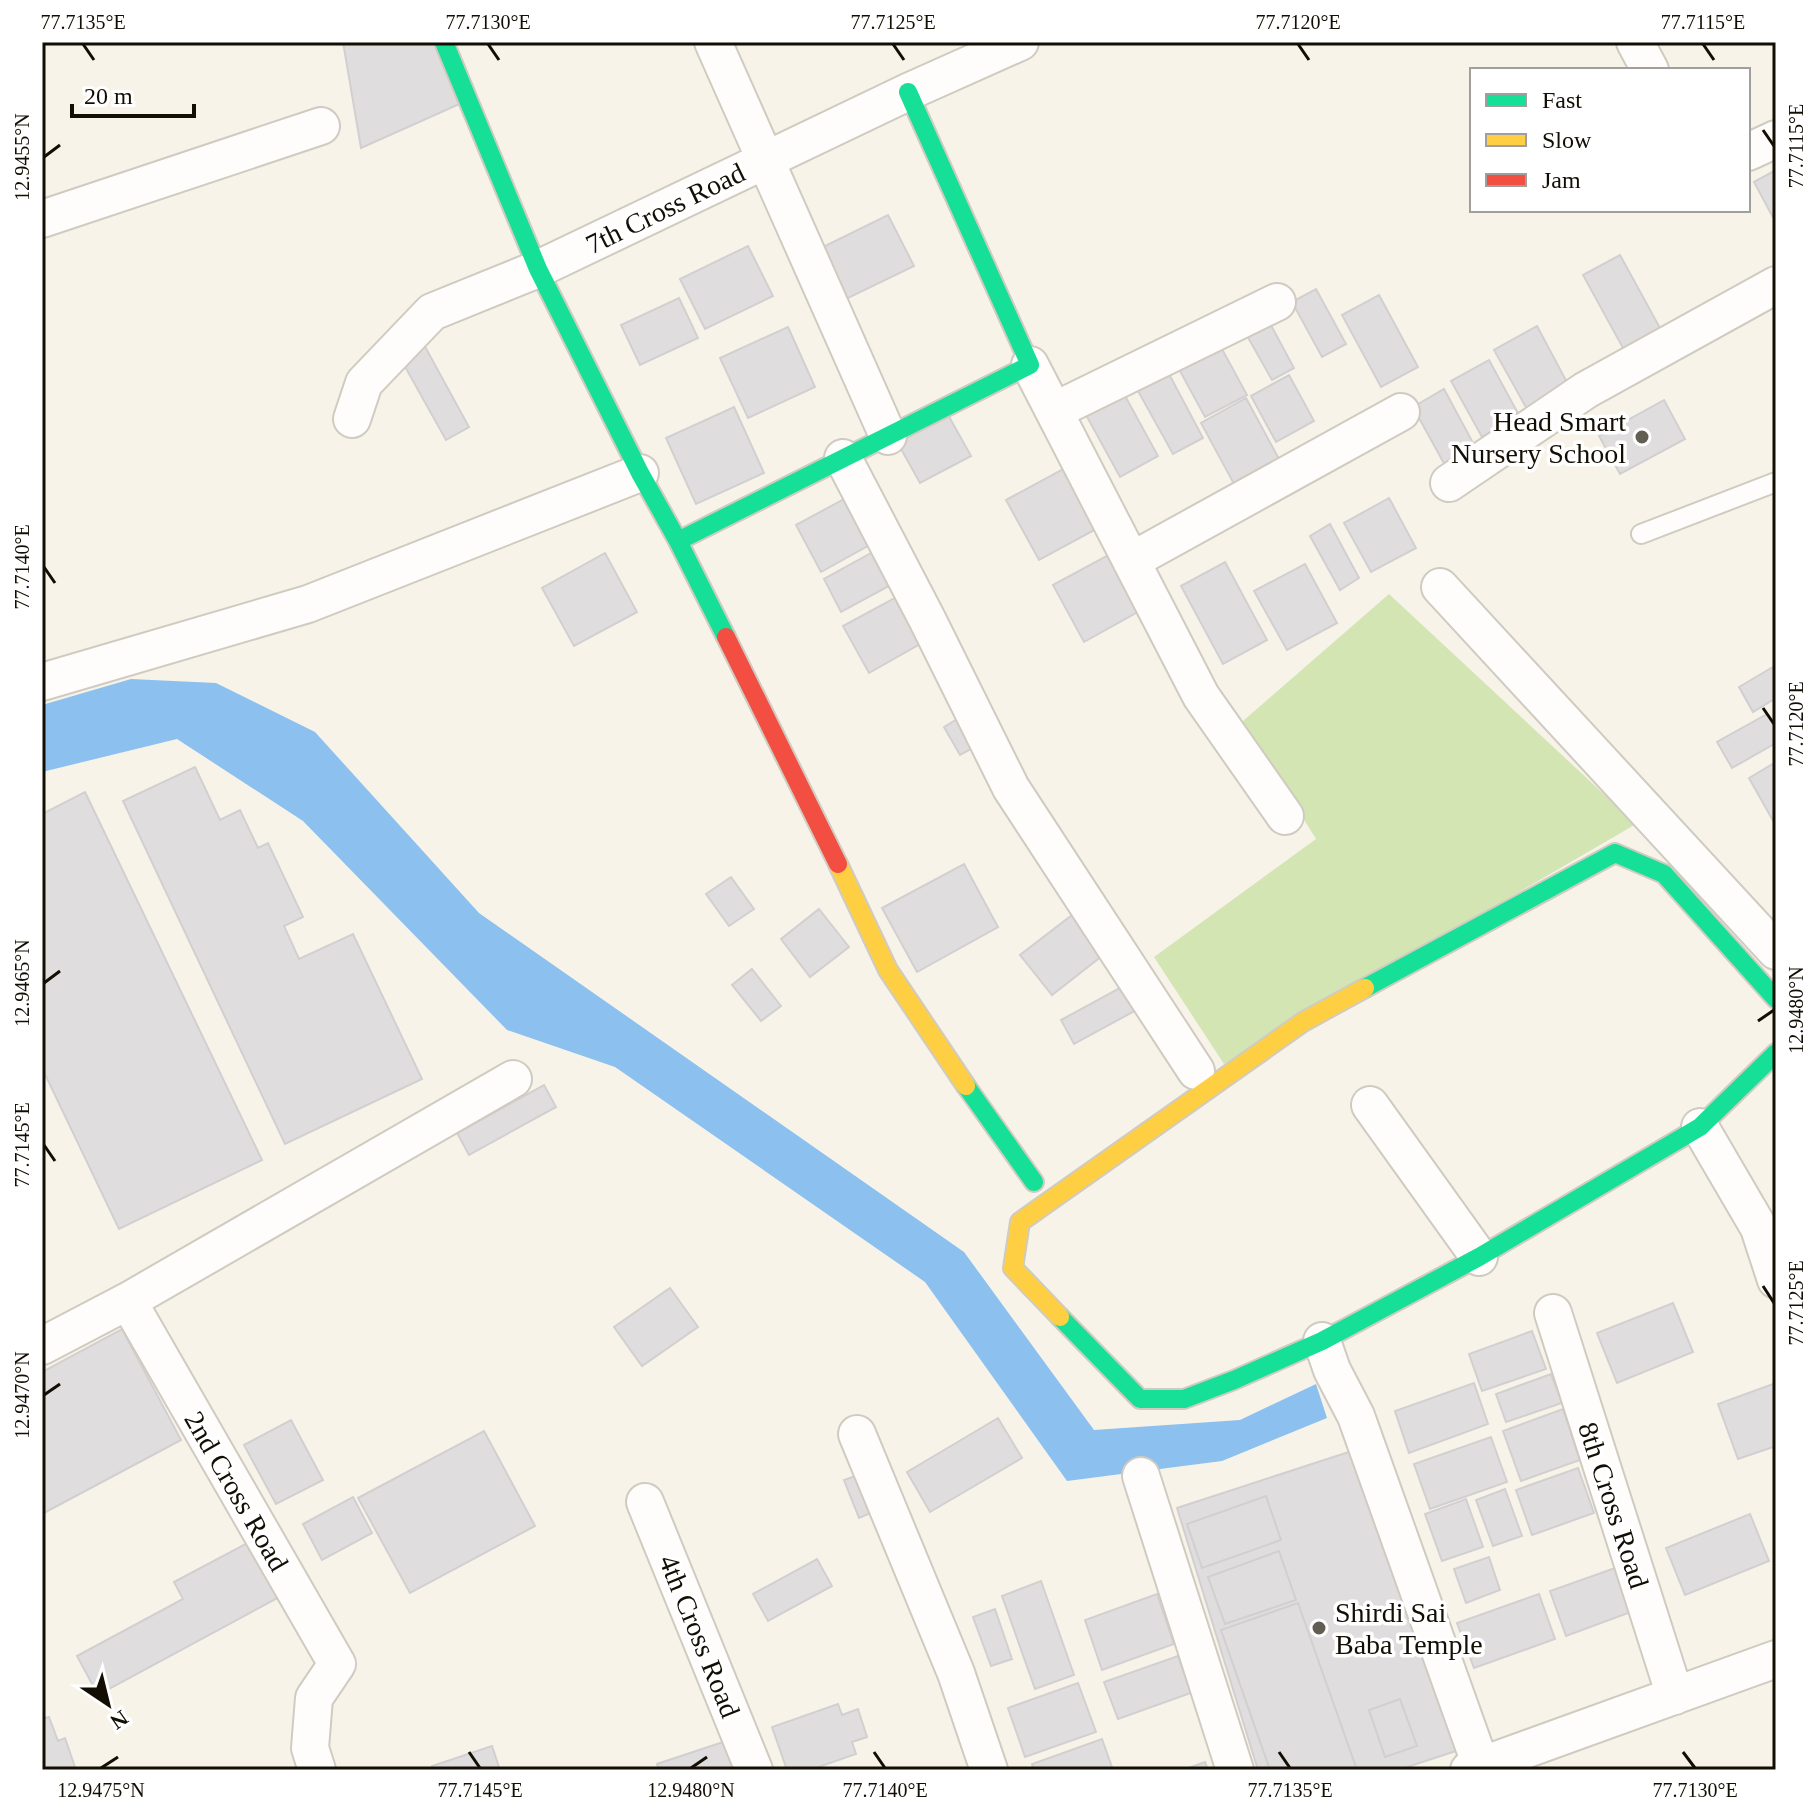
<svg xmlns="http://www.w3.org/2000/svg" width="1818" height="1812" viewBox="0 0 1818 1812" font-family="'Times New Roman',serif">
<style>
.grass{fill:#d2e5b3}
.water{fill:#8bc0ef}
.building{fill:#e0dddf;stroke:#d2cfd0;stroke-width:2}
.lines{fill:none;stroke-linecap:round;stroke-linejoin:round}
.lane-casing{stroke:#d0cbc0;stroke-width:22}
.street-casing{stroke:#d0cbc0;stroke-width:40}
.fast-casing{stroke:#d0cbc0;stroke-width:22}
.slow-casing{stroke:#d0cbc0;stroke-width:22}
.jam-casing{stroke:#d0cbc0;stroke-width:22}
.lane{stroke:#fefdfc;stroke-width:18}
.street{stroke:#fefdfc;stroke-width:36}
.fast{stroke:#16e098;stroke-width:18}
.slow{stroke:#ffcf43;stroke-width:18}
.jam{stroke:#f24e42;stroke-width:18}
.ticks{fill:none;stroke:#130e04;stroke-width:3}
.poi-dot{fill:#635e54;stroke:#fff;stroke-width:3}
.labels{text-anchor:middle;stroke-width:7;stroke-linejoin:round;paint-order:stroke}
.street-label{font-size:28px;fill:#130e04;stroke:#fff}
.poi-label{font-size:28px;fill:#130e04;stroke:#fff;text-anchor:end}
.neatline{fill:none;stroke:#130e04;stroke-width:3}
.ticks-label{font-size:20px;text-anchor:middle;fill:#130e04}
</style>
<rect width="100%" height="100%" fill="#f8f3e9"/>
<path class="grass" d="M1389,594l247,230 -412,240 -70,-107 162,-118 -73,-118z"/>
<path class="water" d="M131,679l85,4 99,49 164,181 485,339 130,178 146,-10 76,-36 11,34 -105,43 -155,20 -142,-199 -310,-215 -108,-37 -204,-209 -126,-82 -135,33v-67z"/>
<path class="building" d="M343,42h94l27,60 -103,46z
M1776,170v53l-22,-41z
M888,215l26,51 -68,33 -25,-51z
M748,246l25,50 -68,33 -25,-50z
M1620,255l46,84 -37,20 -46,-84z
M1316,289l30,55 -24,13 -30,-55z
M1379,295l39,72 -37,20 -39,-72z
M679,298l19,40 -58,27 -19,-40z
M1265,314l29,54 -22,12 -30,-53z
M1537,326l32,60 -42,23 -33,-59z
M788,327l27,60 -67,31 -28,-60z
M1216,338l31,57 -42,22 -31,-57z
M423,343l46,84 -23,13 -47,-84z
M1489,360l31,57 -38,20 -31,-56z
M1169,374l34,64 -30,16 -35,-63z
M1289,375l25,46 -38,21 -25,-46z
M1118,383l40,73 -38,21 -40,-73z
M1444,389l34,63 -31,17 -34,-62z
M1246,398l33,61 -45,25 -33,-61z
M1664,400l21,39 -65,35 -21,-38z
M734,407l30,66 -68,31 -30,-66z
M947,413l24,43 -51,27 -24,-43z
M1065,468l33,60 -59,32 -33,-60z
M857,492l25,46 -61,34 -25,-47z
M1389,498l27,50 -45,24 -27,-49z
M1330,524l29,54 -19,12 -30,-54z
M880,548l18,33 -57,31 -17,-33z
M605,553l32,59 -63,34 -32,-58z
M1112,553l31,56 -59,33 -31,-57z
M1225,562l42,78 -44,24 -42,-78z
M1305,564l32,59 -50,27 -33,-59z
M902,594l25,46 -58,33 -26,-47z
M1773,667l3,4v27l-23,14 -14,-25z
M1767,714l9,16v13l-44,25 -15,-26z
M964,715l16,29 -20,11 -16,-28z
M1776,762v64l-27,-48z
M195,767l25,53 20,-10 18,38 10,-5 35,74 -19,9 15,33 54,-25 69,145 -137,65 -162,-343z
M85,792l177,368 -143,69 -77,-161v-254z
M964,864l34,63 -81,45 -35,-64z
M731,877l23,32 -25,17 -23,-32z
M819,909l30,38 -39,30 -29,-38z
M1076,912l31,40 -55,43 -32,-40z
M752,969l29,37 -20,15 -29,-36z
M1127,984l13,24 -66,36 -13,-24z
M544,1085l12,22 -87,48 -12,-22z
M670,1288l28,39 -56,39 -28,-39z
M1673,1303l20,49 -76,31 -20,-50z
M122,1329l59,111 -139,74v-142z
M1532,1331l14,38 -64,22 -13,-37z
M1551,1374l11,29 -56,19 -10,-28z
M1474,1383l14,41 -79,29 -14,-42z
M1776,1383v63l-38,13 -20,-55z
M1563,1409l17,51 -59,21 -18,-50z
M998,1418l24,40 -92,54 -23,-40z
M291,1420l32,60 -47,24 -32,-59z
M484,1431l51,95 -125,67 -52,-95z
M1491,1437l16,45 -77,27 -16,-45z
M1361,1448l104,300 -67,22h-140l-81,-262z
M1578,1468l16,45 -62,22 -16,-45z
M858,1475l15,37 -14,6 -15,-38z
M1505,1489l17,47 -29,10 -17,-46z
M1266,1496l15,44 -79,28 -15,-44z
M353,1497l19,36 -50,27 -19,-36z
M1466,1499l17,48 -41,14 -17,-47z
M1750,1514l19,47 -84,34 -19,-47z
M253,1540l30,55 -185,100 -21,-39 106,-57 -9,-17z
M1279,1551l17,49 -71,24 -17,-47z
M1489,1557l11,33 -34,13 -12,-34z
M817,1559l15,27 -64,35 -15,-27z
M1615,1568l16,44 -65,24 -16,-45z
M1041,1581l33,94 -39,14 -33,-93z
M1157,1594l17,50 -72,26 -17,-50z
M1539,1594l16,45 -81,29 -17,-45z
M1298,1603l59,167h-87l-49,-140z
M995,1609l17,50 -21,7 -18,-49z
M1178,1656l13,37 -73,26 -14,-37z
M1078,1683l18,49 -71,25 -17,-49z
M1400,1699l17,47 -32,11 -16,-47z
M838,1704l4,11 16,-6 9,28 -15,5 4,12 -46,16h-23l-15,-43z
M49,1717l9,24 7,-3 11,32h-34v-51z
M1102,1739l11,31h-79l-2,-6z
M729,1740l10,30h-80l-2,-6z
M492,1746l8,24h-66l-2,-4z
M1205,1762l3,8h-25z"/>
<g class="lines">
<defs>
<path id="lane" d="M1641,534l135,-52"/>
<path id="street" d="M713,42l175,394
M1635,42l15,28
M1748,152l28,-13
M42,219l279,-93
M1030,365l171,331 84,120
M1054,411l223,-109
M352,419l12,-36 68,-71 106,-43 370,-177 112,-50
M843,458l84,161 84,169 185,283
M1449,483l137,-93 190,-105
M1131,561l270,-149
M1440,587l336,364
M42,682l266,-78 332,-131
M1370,1105l109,152
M1700,1127l59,101 17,52
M128,1301l209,363 -23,34 -4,50 7,22
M1553,1313l122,383
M1322,1341l10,29 24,46 125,350
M42,1346l86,-45 385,-222
M857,1434l99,239 33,97
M1141,1476l94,294
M645,1502l109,268
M1469,1770l307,-111"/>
<path id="fast" d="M444,42l94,227 102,204 38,68 48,96
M678,541l352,-176 -122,-273
M1365,988l250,-135 49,21 112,125
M966,1086l68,96
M1060,1317l80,82h44l50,-19 88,-39 157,-84 221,-130 76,-74"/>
<path id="slow" d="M838,864l50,106 78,116
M1060,1317l-47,-49 7,-46 283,-200 62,-34"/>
<path id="jam" d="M726,637l112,227"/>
</defs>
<use href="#lane" class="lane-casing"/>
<use href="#street" class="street-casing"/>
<use href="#fast" class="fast-casing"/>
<use href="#slow" class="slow-casing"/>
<use href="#jam" class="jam-casing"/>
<use href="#lane" class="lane"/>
<use href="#street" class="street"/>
<use href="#fast" class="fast"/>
<use href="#slow" class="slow"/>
<use href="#jam" class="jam"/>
</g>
<path class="ticks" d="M83,44l11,16M488,44l11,16M893,44l11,16M1298,44l11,16M1703,44l11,16M1763,130l11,16M44,157l16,-12M44,567l11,16M1763,708l11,16M44,983l16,-12M1758,1021l16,-11M44,1145l11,16M1763,1286l11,17M44,1395l16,-11M469,1752l11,16M874,1752l11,16M1279,1752l11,16M1683,1752l12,16M101,1768l17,-11M691,1768l16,-11"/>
<g class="poi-dot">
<circle cx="1642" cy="437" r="8"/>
<circle cx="1319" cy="1628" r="8"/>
</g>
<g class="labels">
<g class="street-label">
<text transform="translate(665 208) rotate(-26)" y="10">7th Cross Road</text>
<text transform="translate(237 1491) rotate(60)" y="10">2nd Cross Road</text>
<text transform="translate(1614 1505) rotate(72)" y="10">8th Cross Road</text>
<text transform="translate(700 1636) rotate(68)" y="10">4th Cross Road</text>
</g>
<g class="poi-label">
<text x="1626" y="431">Head Smart<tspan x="1626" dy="32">Nursery School</tspan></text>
<text x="1335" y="1622" text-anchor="start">Shirdi Sai<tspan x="1335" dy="32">Baba Temple</tspan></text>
</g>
</g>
<rect width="1818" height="1812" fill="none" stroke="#ffffff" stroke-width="88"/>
<rect x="1470" y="68" width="280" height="144" fill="#ffffff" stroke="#a19f9b" stroke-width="2"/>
<rect x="1486" y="94" width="40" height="12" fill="#16e098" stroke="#a19f9b" stroke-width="2"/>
<text x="1542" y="108" font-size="24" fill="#130e04">Fast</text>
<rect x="1486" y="134" width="40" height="12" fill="#ffcf43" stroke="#a19f9b" stroke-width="2"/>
<text x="1542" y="148" font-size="24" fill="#130e04">Slow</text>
<rect x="1486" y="174" width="40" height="12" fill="#f24e42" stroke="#a19f9b" stroke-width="2"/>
<text x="1542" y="188" font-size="24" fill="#130e04">Jam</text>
<g transform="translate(108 1704) rotate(145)" stroke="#ffffff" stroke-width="6" paint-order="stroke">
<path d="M0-6L14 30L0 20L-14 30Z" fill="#130e04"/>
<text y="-12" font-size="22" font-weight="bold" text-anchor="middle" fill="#130e04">N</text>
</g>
<path d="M72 104v12h122v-12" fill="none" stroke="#130e04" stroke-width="4"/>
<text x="84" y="104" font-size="24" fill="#130e04" stroke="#ffffff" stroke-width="6" paint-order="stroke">20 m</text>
<rect x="44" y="44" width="1730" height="1724" class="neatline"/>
<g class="ticks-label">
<text x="83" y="29">77.7135°E</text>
<text x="488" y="29">77.7130°E</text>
<text x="893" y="29">77.7125°E</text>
<text x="1298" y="29">77.7120°E</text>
<text x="1703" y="29">77.7115°E</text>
<text transform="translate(1796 146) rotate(-90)" y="7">77.7115°E</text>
<text transform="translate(22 157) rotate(-90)" y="7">12.9455°N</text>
<text transform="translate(22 567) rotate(-90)" y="7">77.7140°E</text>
<text transform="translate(1796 724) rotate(-90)" y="7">77.7120°E</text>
<text transform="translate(22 983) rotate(-90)" y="7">12.9465°N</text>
<text transform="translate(1796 1010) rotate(-90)" y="7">12.9480°N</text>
<text transform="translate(22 1145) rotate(-90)" y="7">77.7145°E</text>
<text transform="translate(1796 1303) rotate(-90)" y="7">77.7125°E</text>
<text transform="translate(22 1395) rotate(-90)" y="7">12.9470°N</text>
<text x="101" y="1797">12.9475°N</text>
<text x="480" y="1797">77.7145°E</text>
<text x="691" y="1797">12.9480°N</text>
<text x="885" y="1797">77.7140°E</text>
<text x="1290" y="1797">77.7135°E</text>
<text x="1695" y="1797">77.7130°E</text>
</g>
</svg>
